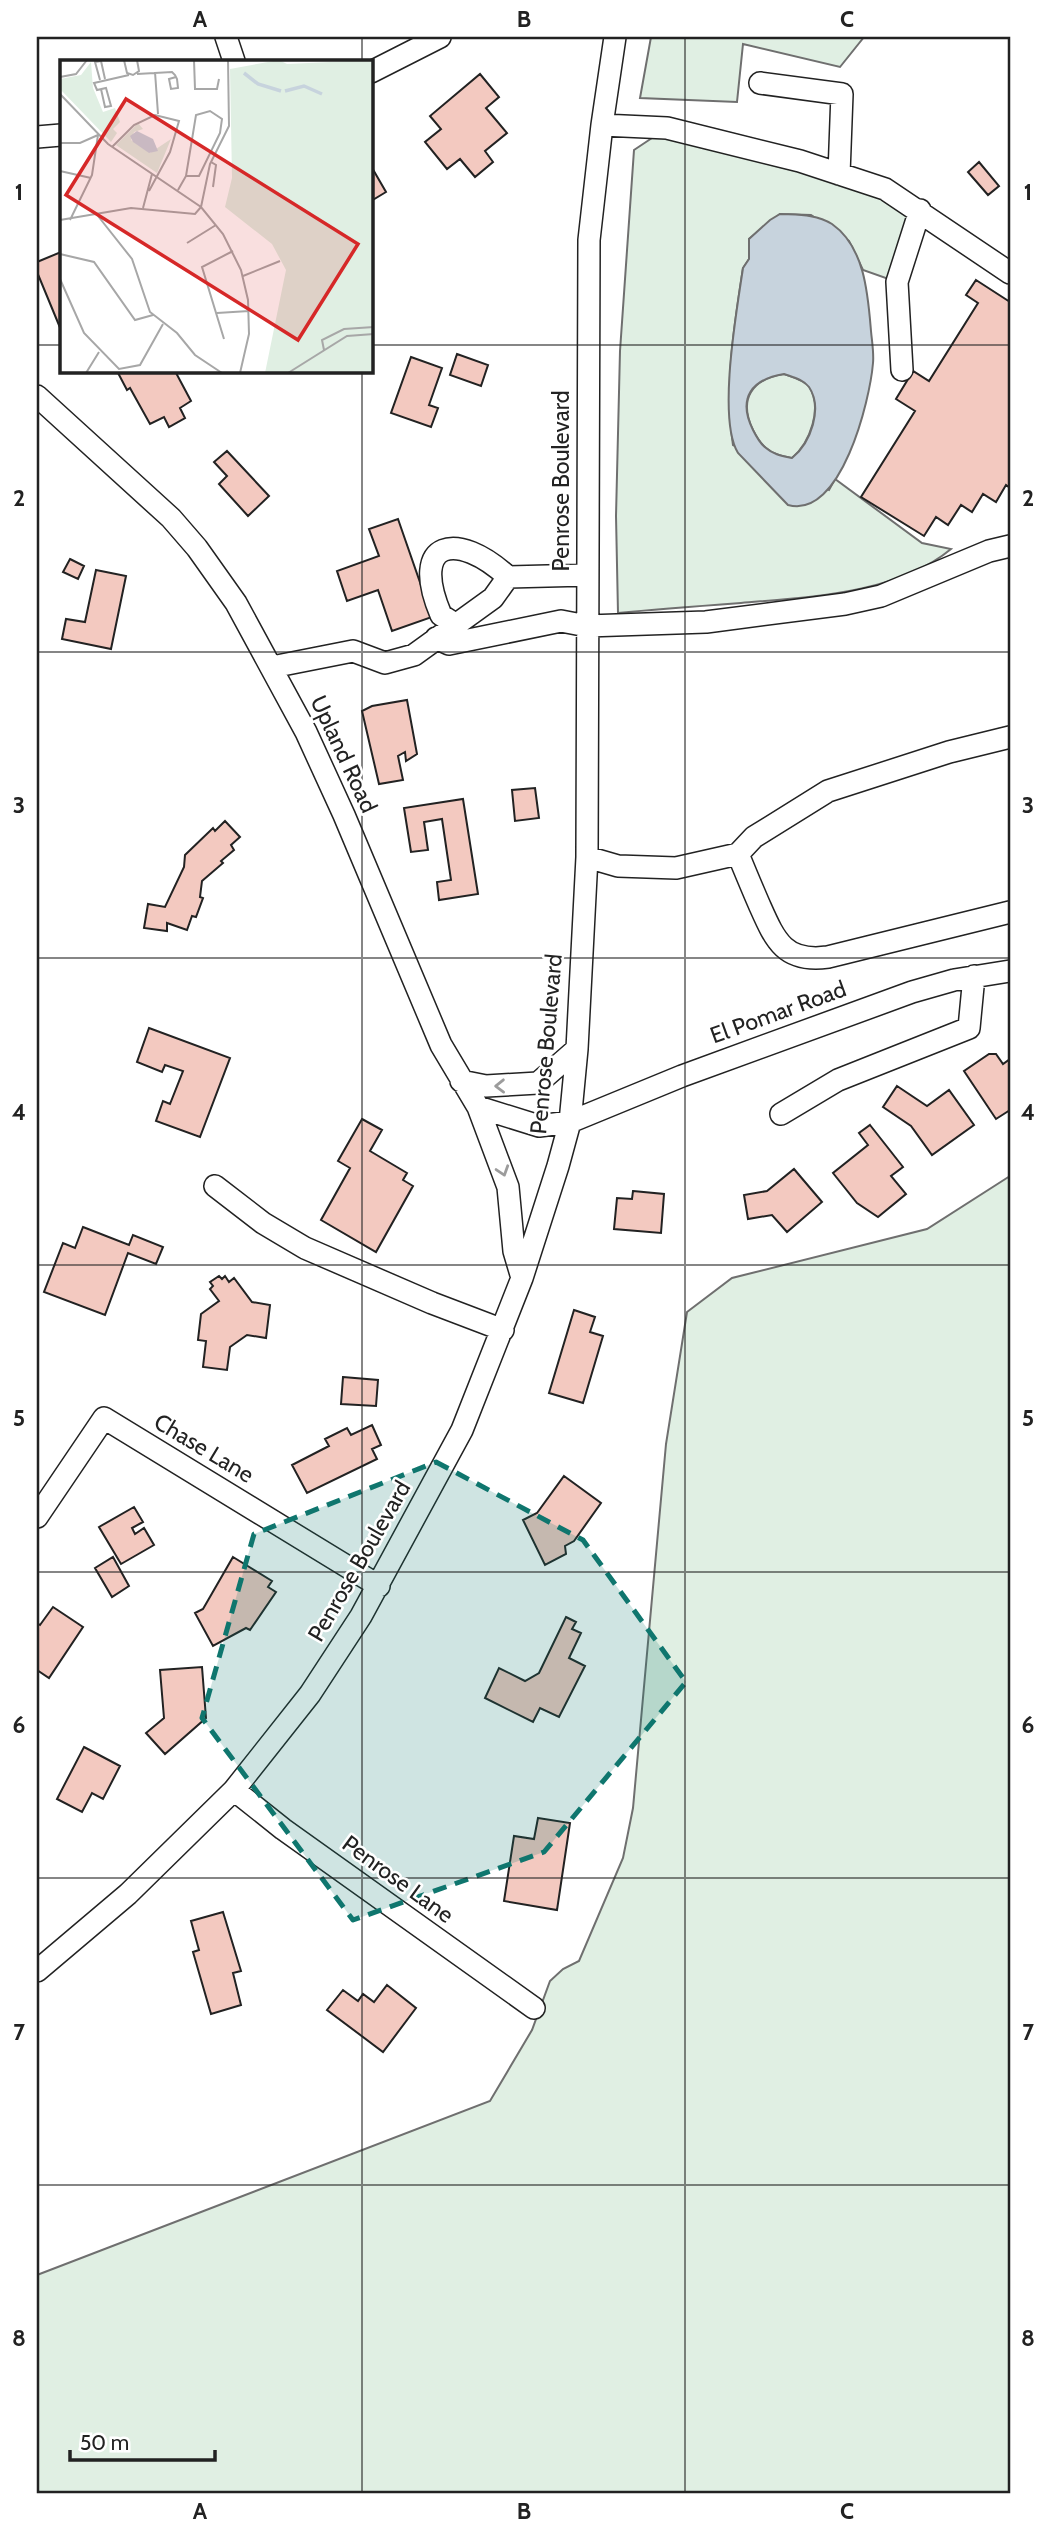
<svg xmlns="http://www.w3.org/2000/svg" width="1047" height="2530" viewBox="0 0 1047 2530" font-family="Cabin,sans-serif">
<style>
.green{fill:#e0efe3;stroke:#6f6f6f;stroke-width:2}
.water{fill:#c7d3dd;stroke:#6f6f6f;stroke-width:2;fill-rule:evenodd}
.building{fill:#f3c9c0;stroke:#222;stroke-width:2}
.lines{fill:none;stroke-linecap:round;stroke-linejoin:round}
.minor-casing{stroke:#222;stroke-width:24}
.minor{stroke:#fff;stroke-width:21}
.oneway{stroke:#9c9c9c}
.marked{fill:#0f766e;fill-opacity:0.2;stroke:#0f766e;stroke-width:5;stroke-dasharray:14 9;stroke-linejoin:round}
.grid{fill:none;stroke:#222;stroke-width:2;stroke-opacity:0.55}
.labels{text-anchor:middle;stroke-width:5;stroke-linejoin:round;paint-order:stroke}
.street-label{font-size:23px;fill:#222;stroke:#fff}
.inset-river{fill:none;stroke:#c7d3dd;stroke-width:3.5}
.inset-road{fill:none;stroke:#a7a7a7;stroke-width:2}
.view{fill:#d62828;fill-opacity:0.15;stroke:#d62828;stroke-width:3.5}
.inset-edge{fill:none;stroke:#222;stroke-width:3.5}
.neatline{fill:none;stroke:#222;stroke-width:2.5}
.grid-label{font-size:23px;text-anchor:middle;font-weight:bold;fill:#222}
</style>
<rect width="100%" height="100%" fill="#fff"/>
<path class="green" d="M651,37h213l-24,30 -97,-23 -6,58 -97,-4z
M667,128l253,82 -23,72 -34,-12 -14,-29 -38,-26 -31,-1 -31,25v20l-6,9c-9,58 -19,118 -10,177l96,45 6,-11 87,64 29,6c-54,45 -142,48 -210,54 -41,3 -82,6 -123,10l-2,-97 4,-165 14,-201z
M784,374c8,3 19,5 25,12 14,22 1,57 -17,72 -9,-2 -18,-3 -26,-10 -5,-4 -10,-12 -13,-18 -15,-31 -1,-51 31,-56z
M1010,1176v1317h-973v-218l453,-174 42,-71 18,-49 13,-12 16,-8 44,-103 10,-50 33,-364 21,-132 45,-34 195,-49z"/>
<path class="water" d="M780,214c18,1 36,0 52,10 33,23 36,71 39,107 1,11 3,22 2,32 -3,37 -32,157 -85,142l-50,-52c-21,-34 -1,-144 5,-185l6,-9v-20l21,-19zM784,374c8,3 19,5 25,13 14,21 2,56 -17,71 -9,-2 -18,-3 -26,-10 -6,-4 -10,-12 -13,-18 -16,-32 -1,-51 31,-56z"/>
<path class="building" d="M480,74l19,23 -13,11 21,25 -22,18 8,11 -18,15 -15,-18 -13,10 -22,-27 16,-13 -11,-13z
M979,162l20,24 -11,9 -20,-23z
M371,166l15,26 -15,9z
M61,252v78l-24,-58v-10z
M976,280l34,22v186l-4,-3 -10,17 -13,-8 -11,18 -11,-7 -13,20 -12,-8 -12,19 -63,-39 54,-86 -19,-12 17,-28 16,10 49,-78 -12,-8z
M457,354l31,11 -7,21 -31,-11z
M411,357l31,11 -13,37 9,3 -7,19 -40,-14z
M117,371h58l16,30 -11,7 5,10 -16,9 -5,-10 -14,7 -20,-36 -3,2z
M227,451l42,45 -21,20 -29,-32 8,-8 -13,-14z
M398,519l34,98 -40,14 -14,-41 -31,11 -10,-30 42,-15 -10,-27z
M70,559l14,7 -6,13 -15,-7z
M96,570l30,6 -15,73 -49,-10 4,-20 19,3z
M407,700l10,54 -11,7 -1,-9 -7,4 5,24 -24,4 -17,-73 10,-5z
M535,788l4,30 -24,3 -3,-31z
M463,799l15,95 -39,6 -2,-18 14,-2 -9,-61 -18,3 4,28 -17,2 -7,-44z
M225,821l15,16 -9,8 3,5 -13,11 2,2 -21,18 -2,16 3,1 -7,19 -4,-1 -5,14 -20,-7v8l-23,-3 4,-24 17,3 19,-40 1,-12 28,-27 2,3z
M149,1028l81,30 -30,79 -44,-16 7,-20 7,3 13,-33 -18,-6 -3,7 -25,-10z
M989,1054h7l7,10 7,-5v51l-14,9 -32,-48z
M897,1086l30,20 22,-16 25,35 -42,30 -21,-29 -28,-19z
M362,1119l20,11 -12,21 37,22 -4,7 10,6 -37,66 -55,-32 29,-52 -12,-7z
M870,1125l33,42 -12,9 15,18 -28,23 -21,-14 -24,-30 35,-28 -9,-12z
M794,1169l28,33 -35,30 -15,-17 -24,4 -4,-24 23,-4z
M633,1191l31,3 -3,39 -47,-4 3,-31 15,1z
M83,1227l46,18 4,-10 30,12 -7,17 -28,-11 -23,62 -61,-23 19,-49 12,5z
M219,1276l3,3 3,-3 4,6 5,-4 18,24 18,3 -4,33 -19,-3 -17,12 -3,23 -24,-3 3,-26 -8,-1 3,-26 18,-13 -9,-12 3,-3 -3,-4z
M574,1310l21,7 -5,15 13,4 -20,67 -34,-10z
M343,1377l35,3 -2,26 -35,-2z
M372,1425l9,20 -9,4 5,10 -70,34 -15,-28 37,-19 -4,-7 22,-11 4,7z
M564,1476l37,27 -27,38 -9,5 1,8 -21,11 -22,-45 14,-7z
M134,1507l9,15 -11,6 3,6 9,-6 10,17 -33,19 -22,-37z
M113,1557l16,29 -17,11 -17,-29z
M233,1557l39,24 -4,6 8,5 -26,38 -4,-2 -33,18 -18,-33 8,-4z
M53,1607l30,20 -34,51 -12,-8v-47l3,2z
M566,1617l10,5 -4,7 9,4 -12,25 16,8 -26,51 -19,-9 -7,14 -48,-24 14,-30 26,13 14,-8z
M202,1667l4,51 -41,36 -19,-21 18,-15 -4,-48z
M84,1747l36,19 -17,33 -11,-6 -10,19 -25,-13z
M538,1818l32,5 -13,87 -53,-9 10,-65 20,3z
M223,1912l18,59 -8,2 8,32 -30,9 -18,-62 6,-2 -8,-29z
M387,1985l29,23 -33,44 -56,-42 16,-20 15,11 5,-7 11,8z"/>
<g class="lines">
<defs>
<path id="minor" d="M226,37l8,24
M371,72l69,-35
M760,83l82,11 -3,80
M602,125l65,3 133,33 85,28 125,84
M37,137l24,-2
M902,370l-5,-88 23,-72
M37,396l134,122 26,30 39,55 70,129 38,83 97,230 37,62 61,19 31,-4 112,-46 230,-84 42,-12 56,-9
M455,624l-14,-9c-32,-75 16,-85 67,-38
M436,638l13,6 112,-23 26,5 119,-4 139,-18 36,-8 108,-45 21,-5
M272,667l81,-16 32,12 29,-8 79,-57 15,-21 79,-2
M738,854c7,17 14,34 21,50 16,36 25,59 69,53l182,-45
M587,857l31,9 58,2 62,-14 16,-17 74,-46 121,-39 61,-15
M461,1081l25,5 52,-3 39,-34
M478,1107l30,80 6,64 8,27
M781,1114l57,-34 131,-52 5,-52
M215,1186l48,37 42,25 127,55 71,27
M37,1517l67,-99 275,168
M234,1790l49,39 251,179
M37,1971l91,-77 106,-104 76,-96 51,-78 101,-186 60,-152 36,-112 12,-44 7,-73 10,-192 2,-617 13,-115 13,-88"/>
</defs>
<use href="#minor" class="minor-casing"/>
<use href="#minor" class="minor"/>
</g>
<defs><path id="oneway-chevron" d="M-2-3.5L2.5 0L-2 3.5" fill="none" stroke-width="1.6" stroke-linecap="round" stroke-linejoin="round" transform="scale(1.75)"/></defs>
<g class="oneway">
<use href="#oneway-chevron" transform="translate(500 1086) rotate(179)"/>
<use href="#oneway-chevron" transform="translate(503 1171) rotate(72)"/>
</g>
<path class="marked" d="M436,1462l147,78 103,142 -142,170 -191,68 -151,-202 52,-184z"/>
<path class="grid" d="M362,37v24M685,37v2456M37,345h24M371,345h639M362,371v2122M37,652h973M37,958h973M37,1265h973M37,1572h973M37,1878h973M37,2185h973"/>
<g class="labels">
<g class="street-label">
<text transform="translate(561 481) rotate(-90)" y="8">Penrose Boulevard</text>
<text transform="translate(344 754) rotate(65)" y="8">Upland Road</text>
<text transform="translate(778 1012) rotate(-20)" y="8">El Pomar Road</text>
<text transform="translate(546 1044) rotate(-85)" y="8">Penrose Boulevard</text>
<text transform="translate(204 1448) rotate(31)" y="8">Chase Lane</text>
<text transform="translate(359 1561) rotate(-60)" y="8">Penrose Boulevard</text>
<text transform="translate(398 1879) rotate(36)" y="8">Penrose Lane</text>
</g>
</g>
<g transform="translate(60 60)">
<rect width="313" height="313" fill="#fff"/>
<path d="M219,0l8,4 86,-4v313h-108l21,-103 -14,-26 -47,-37 7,-29 -2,-109zM31,2l2,26 10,24 12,-4 5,14 -7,7 4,4 -6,9 -51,-53v-10l21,-4zM78,63l5,6 -9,3 -3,8 19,13 21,-14 -14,34 -41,-28z" fill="#e0efe3"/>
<path d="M77,71l16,8 5,12 -9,2 -16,-11 -3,-6z" fill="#c7d3dd"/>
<path class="inset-river" d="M184,13l14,11 23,7M225,31l19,-5 18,8"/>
<path class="inset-road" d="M64,0l3,13 6,2 6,-4 -2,-11M134,0l1,29h22l2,-10M95,12l3,42M77,14l35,-2 3,3 2,4 1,9 -7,1 -2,-10 7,-2M0,17l16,-3 11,-14M40,20l-5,-18 6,-1 4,18M41,29l4,18 6,-1 -5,-18 -9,2 -3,-7 35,-8M0,34l48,50 93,63 22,27 18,36 7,30 1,34 -9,39M0,83h20l18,-8M52,87l22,-22 21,-10 24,6 -9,31 -21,39M151,102l5,3 -3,22M0,111l31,7M118,130l8,-14 10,-61 14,-4 12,8 -2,14 -21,43h-13M141,147l9,-43 19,-38 -1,-66M83,148l9,-34M38,156l34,43 18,53 27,21 18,22 27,18M0,160l71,-12 64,6 6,-7M10,160l22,-45 6,-40M127,183l29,-18M0,194l34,8 41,58 18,-5M183,216l37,-15M0,219l24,54 35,36 21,-4 23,-41M157,253l32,-2M164,279l-22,-72 31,-16M264,290l-2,-10 22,-11 30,-2M26,313l13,-21M228,313l59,-37 27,-2"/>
<path class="view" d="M66,39l232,145 -60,96 -232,-145z"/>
<rect width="313" height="313" class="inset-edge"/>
</g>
<rect width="1047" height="2530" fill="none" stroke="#ffffff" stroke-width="77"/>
<path d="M70 2450v10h145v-10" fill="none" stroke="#222222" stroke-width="3.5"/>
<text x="80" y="2450" font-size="21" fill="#222222" stroke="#ffffff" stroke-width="5" paint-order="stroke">50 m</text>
<rect x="38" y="38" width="971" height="2454" class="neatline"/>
<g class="grid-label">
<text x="200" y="27">A</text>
<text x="524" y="27">B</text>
<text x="847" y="27">C</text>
<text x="19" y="200">1</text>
<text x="1028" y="200">1</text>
<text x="19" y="506">2</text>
<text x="1028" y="506">2</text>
<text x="19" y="813">3</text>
<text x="1028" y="813">3</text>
<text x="19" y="1120">4</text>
<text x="1028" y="1120">4</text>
<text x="19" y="1426">5</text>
<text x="1028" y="1426">5</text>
<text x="19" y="1733">6</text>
<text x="1028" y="1733">6</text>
<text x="19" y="2040">7</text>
<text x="1028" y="2040">7</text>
<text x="19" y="2346">8</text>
<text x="1028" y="2346">8</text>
<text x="200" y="2519">A</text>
<text x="524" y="2519">B</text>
<text x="847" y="2519">C</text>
</g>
</svg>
